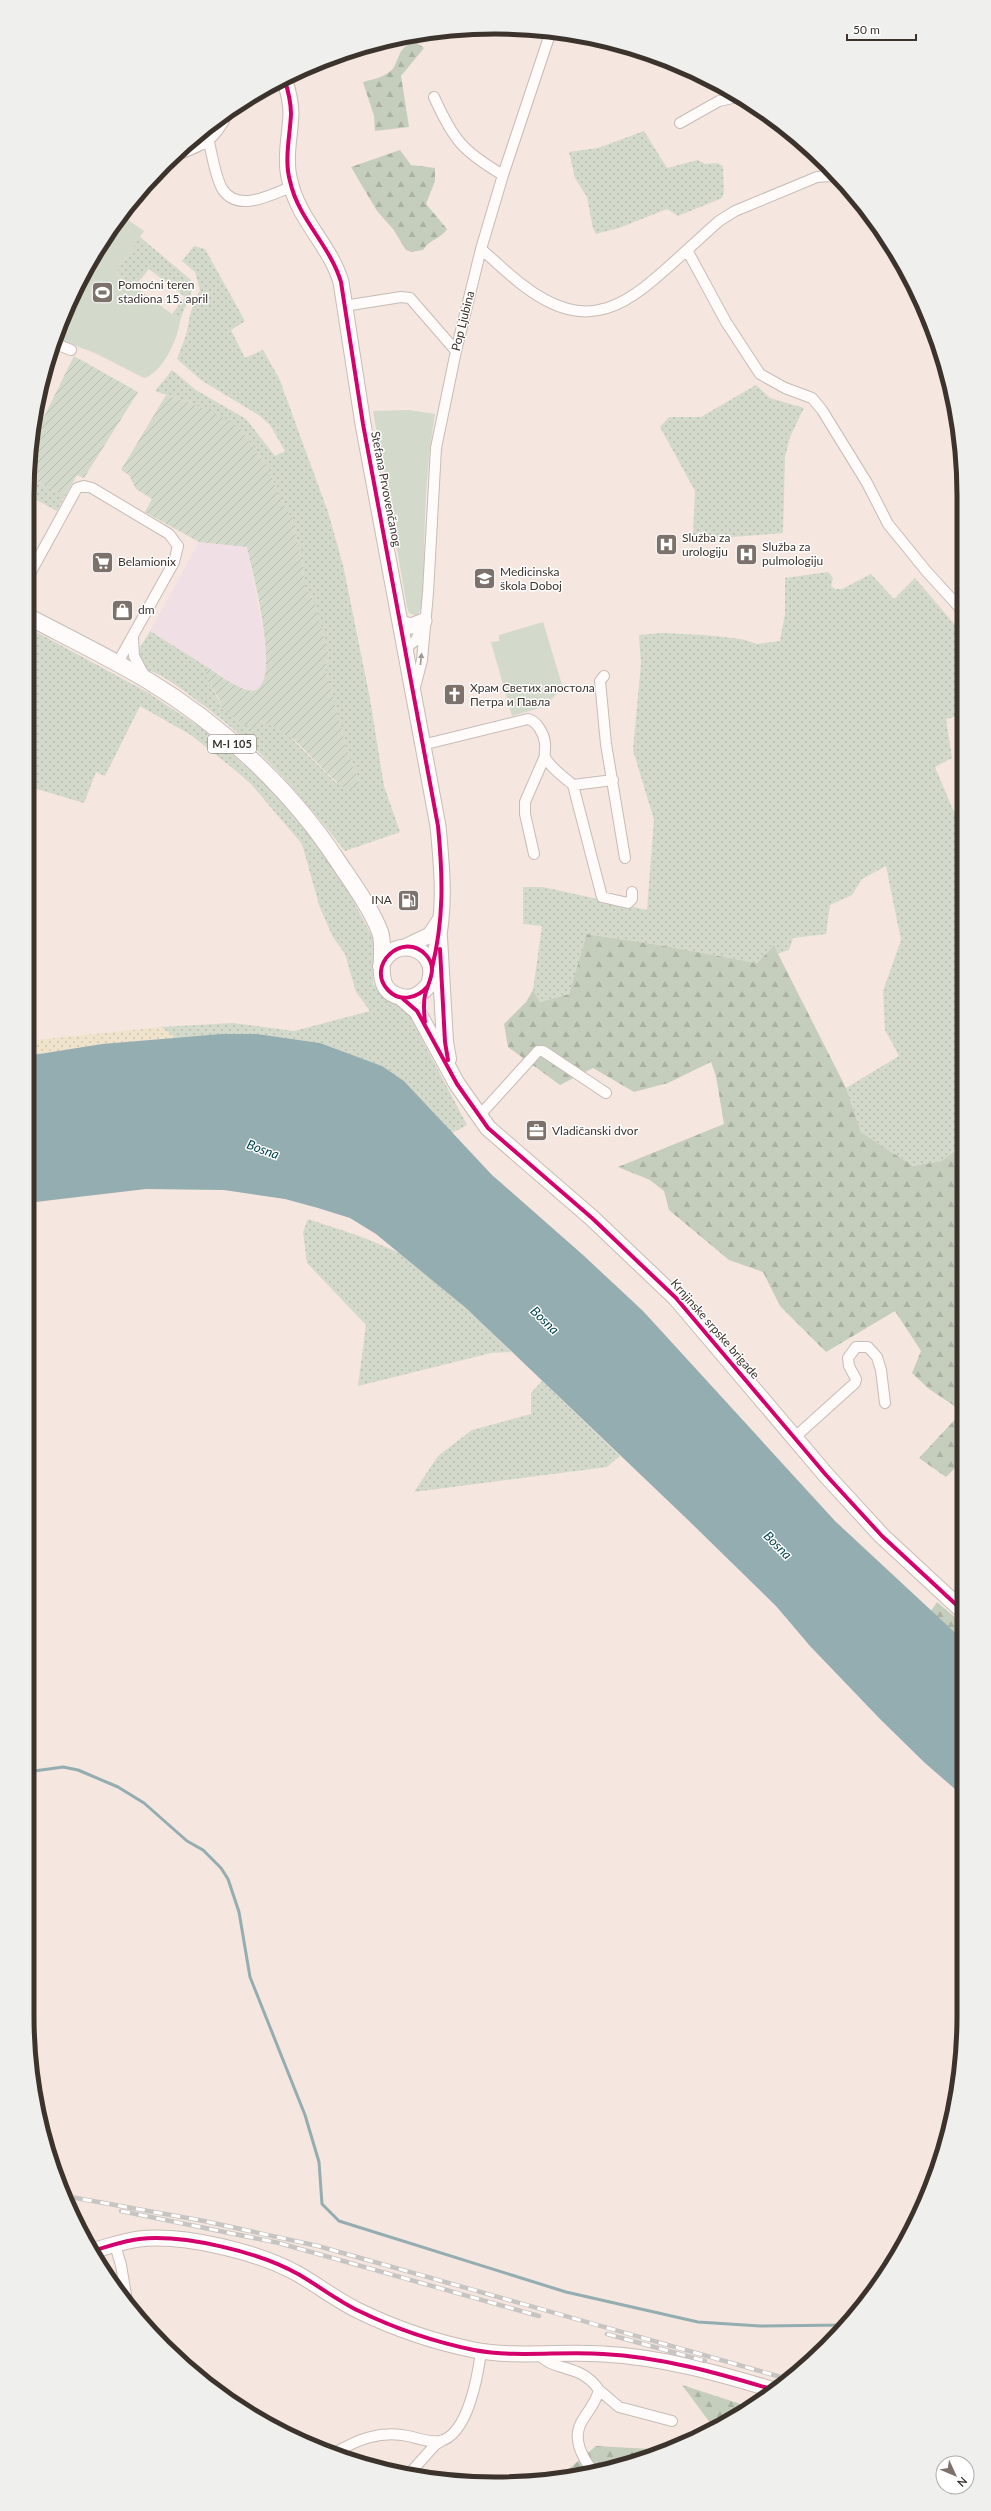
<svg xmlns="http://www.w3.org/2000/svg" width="991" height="2511" viewBox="0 0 991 2511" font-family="Lato,sans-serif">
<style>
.industrial{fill:#f0dfe5}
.grass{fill:url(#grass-dots)}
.forest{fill:url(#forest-firs)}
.sand{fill:url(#sand-dots)}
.park{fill:#d3d9cb}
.garden{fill:url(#garden-furrows)}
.water{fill:#94adb0}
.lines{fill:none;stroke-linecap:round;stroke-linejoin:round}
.stream{stroke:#94adb0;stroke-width:3}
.street-casing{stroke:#c7bcb6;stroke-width:12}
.secondary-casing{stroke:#c7bcb6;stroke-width:17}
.primary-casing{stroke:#c7bcb6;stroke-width:18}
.street{stroke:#fefbfa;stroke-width:10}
.secondary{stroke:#fefbfa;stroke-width:15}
.primary{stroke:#fefbfa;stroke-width:16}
.rail-casing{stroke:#c7c4c2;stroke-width:4.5}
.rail{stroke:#fff;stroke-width:3;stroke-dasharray:9;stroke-linecap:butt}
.cycleway-casing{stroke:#fff;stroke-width:6}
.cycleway{stroke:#d6006c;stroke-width:4}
.oneway{fill:#9e9794}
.labels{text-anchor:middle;stroke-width:3;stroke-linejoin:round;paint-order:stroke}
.shield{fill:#fff;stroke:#77706c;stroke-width:1}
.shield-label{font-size:11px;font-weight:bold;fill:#3d332d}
.poi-label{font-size:12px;fill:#3d332d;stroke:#fff;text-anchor:start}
.street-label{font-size:12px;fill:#3d332d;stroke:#fff}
.water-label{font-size:13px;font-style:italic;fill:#00434c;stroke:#fff}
.rim{fill:none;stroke:#3d332d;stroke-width:5}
</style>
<defs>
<pattern id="grass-dots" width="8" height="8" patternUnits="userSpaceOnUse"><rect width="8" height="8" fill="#d3d9cb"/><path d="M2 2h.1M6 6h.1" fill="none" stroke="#b6bbaf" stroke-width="1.8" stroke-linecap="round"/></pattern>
<pattern id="forest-firs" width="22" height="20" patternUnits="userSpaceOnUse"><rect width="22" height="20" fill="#c5cebc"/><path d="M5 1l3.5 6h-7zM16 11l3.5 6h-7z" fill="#aab1a2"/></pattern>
<pattern id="sand-dots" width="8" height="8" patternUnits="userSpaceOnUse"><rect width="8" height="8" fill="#efe3cb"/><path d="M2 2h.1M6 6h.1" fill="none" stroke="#cec3af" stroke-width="1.8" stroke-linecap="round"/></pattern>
<pattern id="garden-furrows" width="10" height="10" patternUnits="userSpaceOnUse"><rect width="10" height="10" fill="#d3d9cb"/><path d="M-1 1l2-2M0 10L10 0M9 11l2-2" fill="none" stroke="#b6bbaf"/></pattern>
</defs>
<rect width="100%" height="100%" fill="#f5e6df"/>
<path class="industrial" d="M199,542l48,4 17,90 2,23 -3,26 -7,5 -5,1 -12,-4 -89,-56z"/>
<path class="grass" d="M644,131l23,37 31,-8 7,4 12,-1 6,3 1,26 -2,6 -44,18 -11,-7 -48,19 -23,6 -3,-6 -6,-31 -12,-19 -6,-26 29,-4z
M140,237l51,43 1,10 -12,30 -8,-6 13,-17 -36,-28 -15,18 -18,-14z
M194,246l11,3 40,72 -14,9 14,28 18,-8 16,28 49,134 15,53 27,134 14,87 16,46 -55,19c-42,-53 -84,-103 -138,-143 -21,-15 -39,-32 -64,-40l-5,-17 12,-20 57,36c-1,16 11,28 16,43l45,14 16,7 52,52 23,-1 -12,-32 -22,-83 4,-11 -14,-53 -11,-19 -1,-18 -11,-47 -14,-25 -8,-23 -30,-43 -49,-25 -36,-12 17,-21 24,20 50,29 29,37 10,-5 -15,-26 -10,-9 -59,-36 -24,-21 9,-24 5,-24 9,-21 -5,-18 -13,-11z
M756,385l14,13 34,10 -14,29 -5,20 -2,76 -77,6 -13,-2 2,-46 -35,-64 9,-10h32z
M28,477l37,19 -8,15 -30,-16z
M828,572l5,6 -2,8 4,3h7l29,-15 23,25 21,-21 45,53 1,84 -15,4 6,39 -17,9 18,43 8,6 1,330 -21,15 -28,5 -52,-34 -15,-44 53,-32 -14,-26 -2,-39 18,-51 -15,-74 -24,13 -10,16 -22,10 -4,29 -33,4 -4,12 -12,4 -3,-7 -17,16 -98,-18 -71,-11 -19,60 -29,8 -7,-12 9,-64 -19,-2v-37h20l104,23 7,-90 -21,-70 8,-86 -2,-29 23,-2 42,2 37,4 16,5 23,-3 5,-27v-36z
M27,627l120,65 60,40 55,49 41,43 35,48 36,68 -1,44 14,14 16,7 11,14 4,13 49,93 -15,8 -48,-52 -22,-15 -62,-23 -63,-9 -81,4 -15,-11 72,-4 61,8 76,-20 -14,-19 -11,-38 -12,-17 -13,-29 -18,-64 -51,-60 -16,-14 -44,-35 -51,-29 -35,70 -9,-4 -12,31 -57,-17z
M308,1219c27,9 55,17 80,29 41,17 91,72 123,104l-20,1 -133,33 8,-61 -59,-62 -4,-31z
M542,1381l78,75 -13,11 -193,25 24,-36 34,-26 59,-16v-21z"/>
<path class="forest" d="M410,43h7l7,5 -23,28 8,51 -34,4 -1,-15 -11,-34c11,-3 27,-6 32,-17 6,-12 3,-13 15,-22z
M400,150l11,15 24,3v13l-9,23 21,25c-7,11 -16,9 -24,21l-11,2 -6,-2 -13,-21 -16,-18 -26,-44z
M587,934l72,11 98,18 17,-17 72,142 15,44 52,34 28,-5 21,-15v265l-33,-22 -17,-16 9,-22 -26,-40 -69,41 -46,-46 -17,-34 -34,-12 -60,-50 -5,-19 -14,-11 -32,-13 106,-43 -8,-48 -5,-14 -43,21 -34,9 -41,-24 -33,17 -52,-38 -4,-23 22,-22 7,-12 7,12 29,-8z
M962,1412l1,48 -17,17 -27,-19z
M937,1602l26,22v16l-32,-29z
M682,2385l68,22 -20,14 -27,14 8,-11z
M596,2446l74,4 -83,25 -29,3z"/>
<path class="sand" d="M161,1027l15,11 -74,6 -75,12v-15z"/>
<path class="park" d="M122,216l22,15 -28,42 64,47c-1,17 -18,54 -36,58l-49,-25 -40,-15 35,-77z
M409,410l26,4c-9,53 -11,104 -11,158 0,12 2,35 -8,44l-7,-3 -2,-6 -34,-196z
M543,622l20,66 -20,19 -31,9 -21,-74 8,-1v-6z"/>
<path class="garden" d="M74,356l64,36 -54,86 -7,-3 -12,21 -37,-19 3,-38 6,-8z
M166,395l25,8 35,16 14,9 30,43 8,23 14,25 11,47 1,18 11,19 14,53 -4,11 22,83 12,32 -10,9c-31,-19 -52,-62 -89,-69l-9,7 -28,-19 -4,-11 -13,-22 1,-10c10,6 38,28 49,23 25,-11 -4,-120 -9,-143l-48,-5 -54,-30 7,-13 -16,-10 -7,-14 -8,-5z"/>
<path class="water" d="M222,1034h35l63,9 62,23 22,15 88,94 91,80 60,56 192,210 128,119v156l-38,-33 -44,-43 -71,-74 -34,-40 -89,-87 -221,-211 -90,-74 -26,-16 -32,-10 -33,-9 -61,-9 -78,-1 -119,14v-147l75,-12z"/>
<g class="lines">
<path class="stream" d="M27,1772l36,-5 15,3 40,17 26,16 43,38 16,9 18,18 7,11 11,33 11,65 55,138 14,47 3,42 17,17 227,71 132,30 62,4 85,-1"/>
<defs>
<path id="street" d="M434,97c19,42 28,54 69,78
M680,123l39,-22 18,-4
M209,142c3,13 7,38 14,48 16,23 49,4 68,-3
M177,155c29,-11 37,-14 51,-42
M481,249c13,11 25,23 39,34 72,57 110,19 167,-33l39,72 34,52 25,14 27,10 10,12 45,73 21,41 39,48 33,36
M687,250l32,-29 16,-10 82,-34 12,-1 9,2
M344,306l57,-9 9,1 46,53
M924,307l3,17 6,10
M53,343l18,7
M27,579l50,-91 7,-2 8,2 77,46 9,12 -4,16 -57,102
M133,638l1,18 11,21
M405,649l11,-9 5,-12
M604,676l-4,5 6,63 19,114
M414,691l8,-31 6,-67 8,-145 20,-97 25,-102 22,-74 48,-144
M422,745l106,-26c9,2 16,15 17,24 1,6 -2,11 1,16 6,10 18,18 27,26l40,-5
M573,785l29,112 26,6 4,-4v-7
M534,854l-9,-40v-12l20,-46
M479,1116l59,-65h5l63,42
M795,1437l60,-54 1,-4 -7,-13 -1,-8 8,-11h12l9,10 4,13 4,33
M115,2245l6,20 6,36
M538,2353c15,20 42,9 61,37 -3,12 -9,18 -15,28 -14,19 -2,39 10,55
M599,2390l20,17 53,14
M333,2454c23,-14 47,-24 75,-18 10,2 21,7 32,5 28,-6 38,-66 41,-90
M409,2474l26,-29 8,-5"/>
<path id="secondary" d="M284,78c4,12 7,23 7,36 -1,22 -7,46 -1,67 8,38 40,64 51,101l22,142 75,402c4,41 8,83 -2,124
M400,623l11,3 13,-5
M407,946l23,-11 10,-15
M91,2251c16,-4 32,-10 48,-12 45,-5 120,13 159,35 21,12 40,27 61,37 37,18 76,31 115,39 42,8 86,1 129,4 58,3 115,19 171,36"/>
<path id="primary" d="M27,616c40,21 81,41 120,64 73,44 143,108 190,180 14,21 34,48 43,72 8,21 -11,59 22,65 10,3 19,-3 26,-11
M439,937l6,105 3,17
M381,966c12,-33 59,-18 49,15
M402,998l15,13 40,73 31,44 104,90 84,80 150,177 56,61 81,75"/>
</defs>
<use href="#street" class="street-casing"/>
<use href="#secondary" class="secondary-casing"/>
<use href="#primary" class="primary-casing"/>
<use href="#street" class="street"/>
<use href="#secondary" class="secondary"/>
<use href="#primary" class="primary"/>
<defs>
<path id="rail" d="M65,2196l139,25 114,25 470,133
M121,2211l158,32 260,73
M607,2334l98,27"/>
</defs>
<use href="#rail" class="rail-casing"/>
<use href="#rail" class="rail"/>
<defs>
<path id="cycleway" d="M284,78c4,12 7,23 7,36 -1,22 -7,46 -1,67 8,38 40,64 51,101l22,142 75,402c5,51 6,93 -6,142
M440,949l5,93 3,18
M402,998l15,13 40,73 31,44 104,90 84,80 150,177 56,61 81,75
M425,1022c-1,-10 -2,-18 0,-27 4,-15 13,-27 1,-40 -23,-25 -61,11 -38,35 12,13 30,8 40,-4
M91,2251c16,-4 32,-10 48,-12 45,-5 120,13 159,35 21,12 40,27 61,37 37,18 76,31 115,39 42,8 86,1 129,4 58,3 115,19 171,36"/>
</defs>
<use href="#cycleway" class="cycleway-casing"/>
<use href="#cycleway" class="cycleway"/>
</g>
<defs><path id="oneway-solid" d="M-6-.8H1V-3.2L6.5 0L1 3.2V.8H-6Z"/></defs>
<use class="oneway" href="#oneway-solid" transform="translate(421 659) rotate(-84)"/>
<defs>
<symbol id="stadium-square" viewBox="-11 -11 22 22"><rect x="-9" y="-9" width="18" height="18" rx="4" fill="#7d726b" stroke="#fff"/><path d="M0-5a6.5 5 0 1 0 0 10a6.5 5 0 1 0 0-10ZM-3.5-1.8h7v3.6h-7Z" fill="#fff"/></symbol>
<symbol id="hospital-square" viewBox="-11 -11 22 22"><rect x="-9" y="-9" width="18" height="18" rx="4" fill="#7d726b" stroke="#fff"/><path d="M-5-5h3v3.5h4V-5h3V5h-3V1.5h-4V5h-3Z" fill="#fff"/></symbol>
<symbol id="supermarket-square" viewBox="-11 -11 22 22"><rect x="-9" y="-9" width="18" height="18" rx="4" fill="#7d726b" stroke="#fff"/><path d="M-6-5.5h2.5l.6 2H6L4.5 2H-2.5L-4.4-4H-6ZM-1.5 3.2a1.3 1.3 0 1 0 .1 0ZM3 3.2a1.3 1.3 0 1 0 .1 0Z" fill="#fff"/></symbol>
<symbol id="school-square" viewBox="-11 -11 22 22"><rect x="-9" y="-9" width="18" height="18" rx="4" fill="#7d726b" stroke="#fff"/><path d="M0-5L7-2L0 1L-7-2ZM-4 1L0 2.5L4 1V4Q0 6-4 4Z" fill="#fff"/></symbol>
<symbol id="shop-square" viewBox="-11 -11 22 22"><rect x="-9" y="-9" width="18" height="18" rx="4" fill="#7d726b" stroke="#fff"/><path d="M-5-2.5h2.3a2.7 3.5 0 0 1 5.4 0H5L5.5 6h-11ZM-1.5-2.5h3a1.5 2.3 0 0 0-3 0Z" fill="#fff"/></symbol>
<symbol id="church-square" viewBox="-11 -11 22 22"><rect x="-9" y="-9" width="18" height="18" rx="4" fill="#7d726b" stroke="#fff"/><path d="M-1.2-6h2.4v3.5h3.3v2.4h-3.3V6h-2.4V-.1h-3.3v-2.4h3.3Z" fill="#fff"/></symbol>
<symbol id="fuel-square" viewBox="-11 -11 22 22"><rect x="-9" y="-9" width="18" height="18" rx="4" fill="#7d726b" stroke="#fff"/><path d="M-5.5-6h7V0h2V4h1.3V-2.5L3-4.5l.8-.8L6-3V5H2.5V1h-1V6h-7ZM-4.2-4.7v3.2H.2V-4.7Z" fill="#fff"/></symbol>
<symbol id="office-square" viewBox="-11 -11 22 22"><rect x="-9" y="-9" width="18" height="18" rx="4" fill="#7d726b" stroke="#fff"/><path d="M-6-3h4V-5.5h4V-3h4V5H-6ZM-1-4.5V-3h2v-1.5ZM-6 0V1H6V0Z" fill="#fff"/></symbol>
</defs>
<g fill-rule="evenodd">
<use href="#stadium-square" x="90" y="280" width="25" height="25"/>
<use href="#hospital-square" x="654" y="532" width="25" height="25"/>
<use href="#hospital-square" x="734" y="542" width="25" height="25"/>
<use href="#supermarket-square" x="90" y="550" width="25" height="25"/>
<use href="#school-square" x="472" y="566" width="25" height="25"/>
<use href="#shop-square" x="110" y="598" width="25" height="25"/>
<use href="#church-square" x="442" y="682" width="25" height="25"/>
<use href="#fuel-square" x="396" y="888" width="25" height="25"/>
<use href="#office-square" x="524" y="1118" width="25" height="25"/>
</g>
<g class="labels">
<rect class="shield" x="208" y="735" width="48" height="18" rx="3"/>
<g class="shield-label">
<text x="232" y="748">M-I 105</text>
</g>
<g class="poi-label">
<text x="118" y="289">Pomoćni teren<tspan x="118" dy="14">stadiona 15. april</tspan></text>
<text x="682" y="542">Služba za<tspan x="682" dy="14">urologiju</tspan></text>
<text x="762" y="551">Služba za<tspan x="762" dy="14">pulmologiju</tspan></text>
<text x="118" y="566">Belamionix</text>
<text x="500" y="576">Medicinska<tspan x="500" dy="14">škola Doboj</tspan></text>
<text x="138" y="614">dm</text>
<text x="470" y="692">Храм Светих апостола<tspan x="470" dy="14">Петра и Павла</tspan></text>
<text x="392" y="904" text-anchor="end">INA</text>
<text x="552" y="1135">Vladičanski dvor</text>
</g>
<g class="street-label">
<text transform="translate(463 321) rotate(-76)" y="4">Pop Ljubina</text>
<text transform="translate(386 489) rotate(79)" y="4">Stefana Prvovenčanog</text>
<text transform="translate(715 1329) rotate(49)" y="4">Krnjinske srpske brigade</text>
</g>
<g class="water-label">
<text transform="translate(263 1149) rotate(20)" y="5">Bosna</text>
<text transform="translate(545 1320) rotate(44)" y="5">Bosna</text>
<text transform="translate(778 1545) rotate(45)" y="5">Bosna</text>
</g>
</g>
<path d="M0 0H991V2511H0ZM495 34H496A461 461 0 0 1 957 495V2016A461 461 0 0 1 496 2477H495A461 461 0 0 1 34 2016V495A461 461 0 0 1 495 34Z" fill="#efefee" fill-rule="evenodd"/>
<path class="rim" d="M495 34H496A461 461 0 0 1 957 495V2016A461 461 0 0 1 496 2477H495A461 461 0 0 1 34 2016V495A461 461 0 0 1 495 34Z"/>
<g transform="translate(955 2475) rotate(134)"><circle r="19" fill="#ffffff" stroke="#b1adab"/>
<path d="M0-3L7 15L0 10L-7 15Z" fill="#7d726b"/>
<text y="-6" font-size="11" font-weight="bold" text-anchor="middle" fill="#3d332d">N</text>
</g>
<path d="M847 34v6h69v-6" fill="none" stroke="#3d332d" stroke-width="2"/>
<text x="853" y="34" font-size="12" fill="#3d332d" stroke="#ffffff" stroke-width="3" paint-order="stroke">50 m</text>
</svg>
